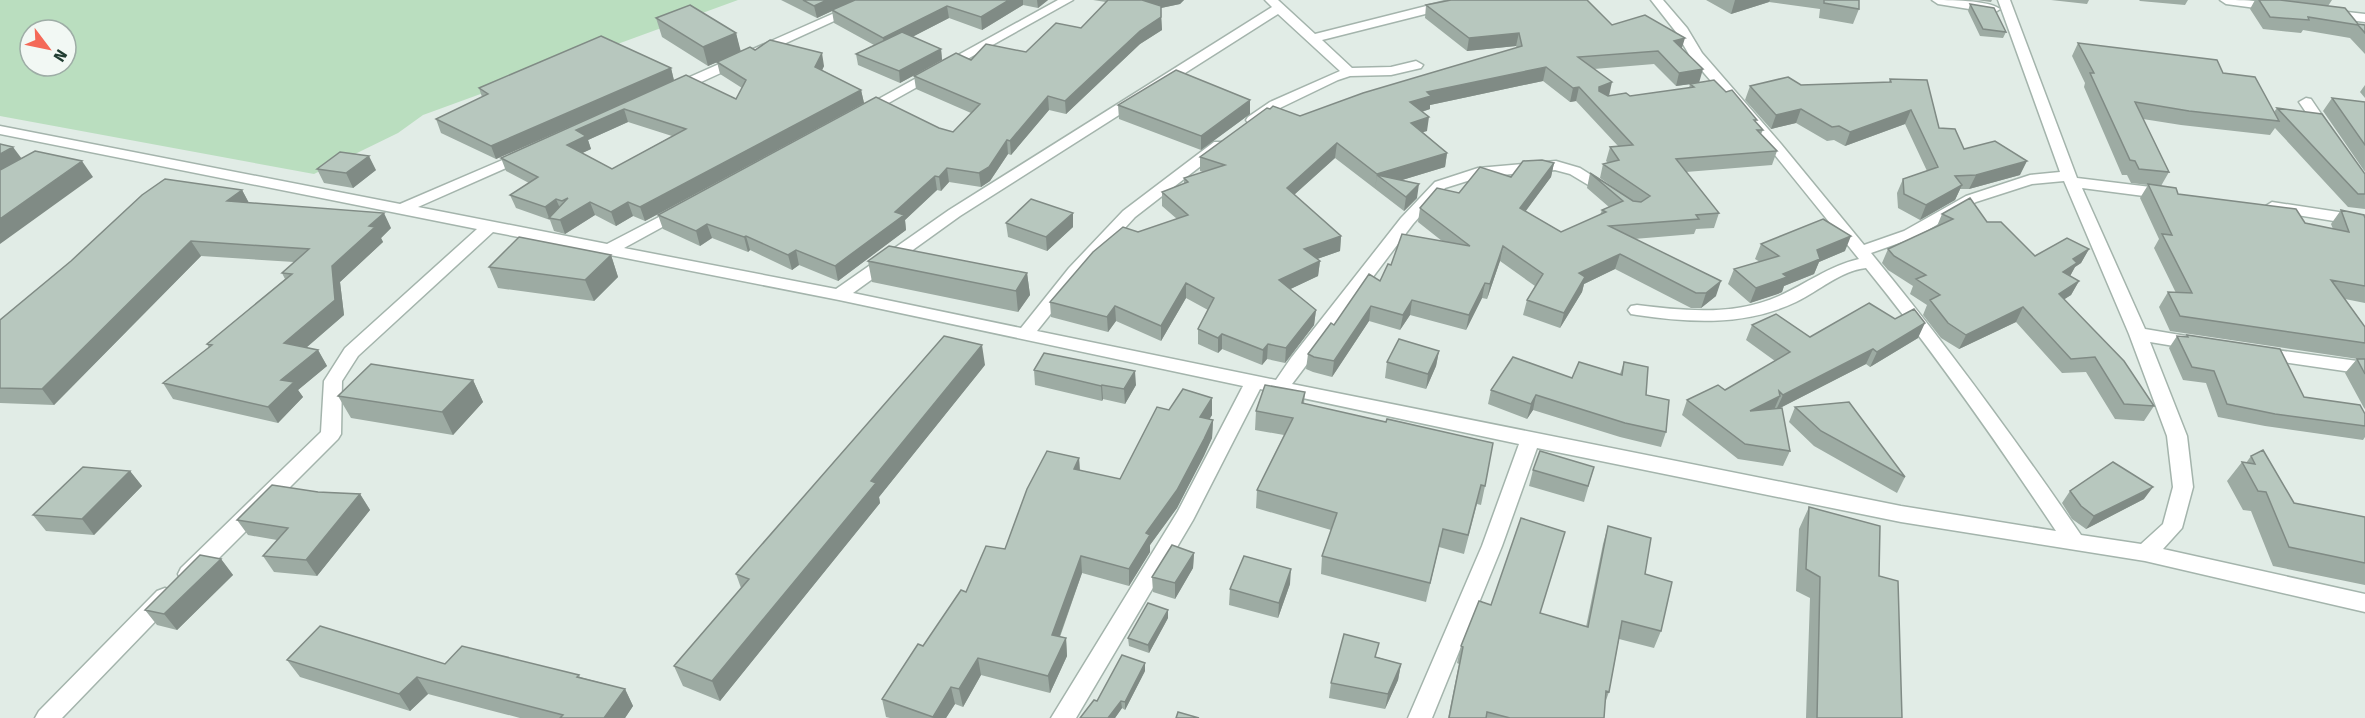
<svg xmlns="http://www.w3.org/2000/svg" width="2365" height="718" viewBox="0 0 2365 718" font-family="'Fira Sans',sans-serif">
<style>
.green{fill:#badebf;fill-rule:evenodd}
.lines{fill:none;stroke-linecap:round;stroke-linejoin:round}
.minor-casing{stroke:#a4b4ac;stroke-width:3}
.minor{fill:#fff;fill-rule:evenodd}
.wall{fill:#9daba3;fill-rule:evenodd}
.shaded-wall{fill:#808b85}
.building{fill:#b7c7be;stroke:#808b85;stroke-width:1.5;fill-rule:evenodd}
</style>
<rect width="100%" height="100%" fill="#e1ece6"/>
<path class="green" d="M0,0h738l-315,115 -25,18 -84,41 -314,-58zM30,30h36v36h-36z"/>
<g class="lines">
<defs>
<path id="minor" d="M864,0h16l-203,93h-10l-2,-3 2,-3z
M1058,0h15l-206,115h-10l-2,-3z
M1265,0h13l37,34 135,-34h21l-2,3 -147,37 30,28 39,-1 25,-6 7,4 -2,3 -30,7 -41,1 -12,4 -58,28 -22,15h-10l-2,-3 2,-3 22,-15 70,-31 -62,-57 -318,202 -107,77 168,35 48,-60 54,-57 91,-69h10l2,3 -2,3 -89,69 -54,59 -44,55 239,49 15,-22 110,-140 34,-36 43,-14 78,-7 24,7 38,24 -8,5 -5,-2 -35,-21 -15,-4 -75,7 -35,11 -32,36 -121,160 609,122 155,25c-60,-90 -122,-179 -190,-263 -26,3 -47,23 -70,34 -51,24 -105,21 -159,13l-6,-1 -3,-4 3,-4 6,-1c48,6 97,11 142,-9 27,-12 50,-30 80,-37l-88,-109 -80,-92 -15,-26 -25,-32h12l24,28 15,25 79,91 83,101 40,-14 62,-35 64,-21 30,-3 -62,-172h12l67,178 90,11 8,5 -8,5 -85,-11 63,141 53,9 6,2 3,4 -3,4 -6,2 -48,-8 37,94 6,51 -11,41 -19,21 202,45v18l-220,-51 -244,-39 -364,-74 -35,98 -70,172h-24l74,-172 37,-102 -259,-55 -67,131 -117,198h-25l127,-207 65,-125 -404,-86 -346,-68 -135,124 -16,25 -1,53 -3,5 -141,141 -8,2 -8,-2 -3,-6 3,-6 140,-136 3,-51 21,-33 132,-119 -477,-95v-8l400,78 126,-54 7,4 -2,3 -113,50 189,37 75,-39 8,5 -2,3 -64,35 212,41 113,-79 323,-203zM2064,181l65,153 38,102 6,51 -10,37 -22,20 -60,-9c-66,-96 -136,-192 -210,-282l45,-16 60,-35 56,-18z
M1932,0c17,0 56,0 68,9l-6,4 -56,-9z
M2220,0c16,0 52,0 64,7l-6,4 -52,-7z
M2329,10l36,4v8l-40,-5 -2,-3z
M2306,98l5,1 23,34 -2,3h-10l-2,-3 -21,-31z
M2272,202l93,14v10l-99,-16 -2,-3z
M2261,348l104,14v12l-110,-16 -3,-4 3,-4z
M165,588l8,3 3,6 -3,6 -111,115h-27l4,-7 118,-120z"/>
</defs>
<use href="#minor" class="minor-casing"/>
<use href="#minor" class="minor"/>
</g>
<path class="wall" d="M781,0h267l-10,8 -15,-3 -41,25 -33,-12 -37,19 29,12 1,11 -42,23 -42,-18 -2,-11 18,-9 -40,-22 -2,-12 -15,7z
M1093,0h91l-4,4 -19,4 1,22 -22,14 -74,70 -17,-4 -38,45 -3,-1 -18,27 -9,6 -32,-5 -8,9 -4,-1 -32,30 1,10 -68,51 -39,-16 -7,5 -42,-20 -2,2 -36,-14 -12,8 -37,-17 -5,-14 281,-87 14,4 18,-19 -55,-24 -2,-13 57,-16 55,-8 55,-24 25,-26z
M1706,0h153v9l-6,15 -34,-6 1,-9 -51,-7 -38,12z
M1976,0h16l-1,2z
M2051,0h38l-2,4z
M2139,0h49l-3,5 -45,-4z
M2255,0h77l-4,6 30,18 7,1v29l-15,-16 -47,-8 -2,3 -38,-4 -13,-20z
M1970,4l36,28 -3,6 -23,-2 -12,-25z
M1426,5l186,20 70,23 17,34 57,40 7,8 -2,4 16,17 -5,14 -86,7 33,41 -5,15 -18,1 -2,5 -60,5 82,57 -15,12h-10l-76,-39 -31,15 -2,8 -22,36 -37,-13 4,-15 8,-14 -35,-25 -13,38 -5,-1 -16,32 -56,-15 -10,15 -31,-9 -37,56 -19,-5 -7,-3 2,-15 26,-29 46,-44 11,-16 51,-24 -24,-19 2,-14 39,-15 95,-30 -3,14 -26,34 36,21 39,-17 2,-5 7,-3 -22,-19 3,-15 27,17 -17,-12 3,-14 5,-1 -2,-2 4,-14 8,-1 -42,-45 -6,1 -27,-21 -113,24v4l-8,3 5,19 -4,1 24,21 -2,14 -43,13 15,18 -13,13 -69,-53 -41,37 47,41 -1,15 -23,8 3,2 -2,15 -28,13 26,21 -2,15 -29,38 -18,-4 -5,6 -40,-16 -4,4 -20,-9v-15l10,-19 -22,-12 -25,43 -45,-20 -8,11 -57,-15 -1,-15 88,-70 39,-13 -15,-13v-14l22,-8v-6l19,-6 -3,-1v-14l70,-48 30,7 217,-68 -1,-2 -49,5 -42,-33zM1654,64l22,22 14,-2 -1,4 -59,8 -21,-1 -15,-26z
M656,18l80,15 4,18 15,-1 69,16 -2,4 39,20 3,13 -219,118 -12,-5 -17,10 -21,-11 -30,19 -11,-3 -4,-11 -34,-12 -6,-13 19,-12 -23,-12 -5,-13 82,-37 -87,38 -55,-26 -5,-14 46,-22 -3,-9 192,-20 3,12 62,19 6,-11 -22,-14 -3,-12 -9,4 -46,-29zM628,122l44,14 -60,33 -30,-16 9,-4 -3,-9z
M2078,43l145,30 51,39 3,-4 88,66v35l-17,-2 -73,-79 -5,7 -89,-10 -38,-6 26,53 -8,14 17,8 155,35 -2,-5 10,-14 24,8v85l-20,-4 20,28v82l-1,-1 -19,-35 12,-14h1l-188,-28 -11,-24 9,-15 8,1 -22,-45 5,-9 -19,-41 8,-13 -17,-2 -4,-8h-5l-38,-88 1,-4 -13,-27z
M1890,79l49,49 25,21 56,26 -51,14h-9l-5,11 -35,20 -22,-12 -1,-15 6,-14 24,-8 -22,-47 -60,22 -11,-6 -7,1 -31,-18 -25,6 -26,-29 5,-14 51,-1 88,-3z
M2365,85v13l-5,-6z
M2332,98l33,4v70l-42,-61z
M1118,105l132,9 -49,36 -82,-31z
M317,169l59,1 -23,18 -29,-5z
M242,190l7,13 142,25 -10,10 2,4 -43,40 4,33 -38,33 12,2 9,16 -29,24 5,7 -25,26 -105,-24 -10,-16 46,-35 -2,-4 78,-65 -3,-6 12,-11 -93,-6 -147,149 -54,-2v-83z
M1073,213v14l-26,24 -39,-14 -2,-14z
M1942,214l45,8 48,34 54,-7 -8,14 -6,4 -5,9 9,5 -8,14 -7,4 90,107 -10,15 -29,-2 -29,-47 -24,1 -46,-51 -57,27 -18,-11 -18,-23 4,-10 -17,-11 3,-8 -25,-16 -6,-7 6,-14 49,-23z
M1761,244l84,7 -26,11 -5,12 -30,12 -2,6 -32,11 -22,-19 6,-15 26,-7 -5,-3z
M611,255l7,22 -24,24 -96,-13 -9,-21z
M868,261l159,12 3,22 -12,17 -146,-30z
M1752,325l58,12 108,1 -48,29 -4,-3 -86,44 10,43 -7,15 -45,-7 -56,-44 5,-15 38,-10 50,-29 -29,-21z
M2187,335l117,62 61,17v23l-2,3 -98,-14 -47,-9 -12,-34 -23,-3 -14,-32 8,-12 9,1z
M1439,351l-3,15 -10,23 -41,-11 2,-16z
M1624,362l22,33 20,37 -5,15 -41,-10 -87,-27 -6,9 -39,-15 3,-14 81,-12 48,-4z
M985,365l-106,132 1,6 -160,198 -37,-15 -9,-20 67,-78 -5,-14z
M1034,370l102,15 -11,19 -22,-5 -1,2 -67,-16z
M473,380l10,22 -30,33 -102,-17 -13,-22z
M1305,392l-1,12 181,82 -4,19 -4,-1 -13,50 -25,-7 -13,55 -105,-28 1,-18 9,-26 -75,-22 1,-18 27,-55 -29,-5 1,-19z
M1795,407l110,70 -8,16 -83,-47 -25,-24z
M1169,410l43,5 -3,5h4l-1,18 -35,70 -27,37v7l-21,34 -47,-13 -22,64 6,1 1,18 -17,37 -69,-18 -18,32 -8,-3 -9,14h-56l-4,-1 -4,-18 41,-53 43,-54 39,-43 74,-91 1,13 40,8z
M2251,456l43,47 71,14v68l-92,-19 -22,-55 -8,-1 -16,-29 15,-19 4,1z
M1594,467l-10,35 -55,-16 4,-16z
M130,471l12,15 -48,49 -48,-4 -13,-16z
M2070,491l74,8 -58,30 -14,-10 -10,-16z
M318,492l42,2 10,16 -53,66 -43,-4 -11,-16 14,-16 -29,-5 -11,-15z
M1809,507l70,69 23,142h-96l4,-120 -14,-7 3,-62z
M1608,526l37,48 16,57 -7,17 -35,-9 -10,53 -4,11 -1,15h-156l11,-54 -2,-1 4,-17 30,-41 49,8 46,14 17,-83z
M1194,553l-1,15 -18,31 -22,-7 -1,-15z
M221,559l12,16 -56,55 -20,-5 -12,-15z
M1290,584l-12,34 -49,-13 1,-16z
M1168,618l-19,35 -20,-7 -1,-8z
M1377,657l24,7 -3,16 -13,29 -56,-11 2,-15z
M287,660l158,4 134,11 1,2 45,12 8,17 -8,12h-105l-92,-24 -18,17 -110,-34z
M1145,671l-20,39 -3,-2 -7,10h-35l17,-17z"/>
<path class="shaded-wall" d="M827,0h31l-26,10v1l-15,7 -3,-12z
M1009,0h14v5l-41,25 -1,-13z
M1037,0h11l-10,8z
M1141,0h43l-4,4 -38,8z
M1735,0h35l-1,2 -38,12z
M947,6l2,12 -64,33 -2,-13z
M1161,17l1,13 -22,14 -74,70 -1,-13 75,-70z
M736,33l5,19 -33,14 -5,-19z
M1519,33l-3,13 -49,5 2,-13z
M1685,38l-4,13 -7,-10z
M941,49l1,11 -42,23 -1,-12z
M822,53l2,13 -6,13 -3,-12z
M1546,67l-3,14 -113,24v4l-22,7 2,-14 17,-10z
M671,68l3,13 -178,78 -5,-13z
M1703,69l-4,14 -23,3 3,-13z
M1612,82l-3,14 -13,5 3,-14z
M1579,87l-3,14 -6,1 3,-14z
M861,90l3,13 -219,118 -5,-14z
M1048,96l1,14 -38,45 -1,-14z
M1250,100v14l-49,36v-14z
M624,109l4,13 -40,18 3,9 -19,9 -5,-13 9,-15z
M1801,109l-5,14 -25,6 5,-14z
M1911,110l-6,14 -60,22 5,-14z
M1429,117l-2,14 -18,5 2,-13z
M1007,140l1,14 -18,27 -9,6 -2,-14z
M1337,143l-2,15 -49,44 1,-14z
M13,147l12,16 -25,13v-22z
M1447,153l-2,14 -56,17 -12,-9 -2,14 2,-15z
M369,156l7,14 -23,18 -7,-15z
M82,161l11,16 -93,67v-25z
M2027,161l-7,14 -51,14 7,-14z
M1554,163l-3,14 -34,46 3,-15z
M947,168l2,14 -8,9 -2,-14z
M935,176l2,14 -32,30 1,10 -68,51 -3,-15z
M1419,184l-2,14 -13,13 2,-14z
M1962,185l-7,15 -35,20 6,-15z
M242,190l8,15 -23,-4z
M556,199l6,14 -13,5 -4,-11z
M590,202l5,13 -30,19 -5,-14z
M628,202l5,14 -17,10 -5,-14z
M384,213l7,15 -10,10 2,4 -43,40 4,33 -51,44 -9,-16 48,-77 37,-40z
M1073,213v14l-26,24 -1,-14z
M707,224l5,14 -12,8 -4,-15z
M746,236l4,14 -2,2 -4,-15z
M1341,236l-1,15 -37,13 1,-15z
M1851,236l-6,15 -26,11 -5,12 -30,12 -2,6 -4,2 -28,9 6,-15 27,-14 34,-24z
M191,241l10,15 -147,149 -12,-16z
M1503,246l-3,15 -13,38 3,-15z
M2089,249l-8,14 -6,4 -6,11 -6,-6 10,-13z
M796,250l3,15 -7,5 -4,-15z
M1620,254l-5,15 -31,15 -2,8 -22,36 4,-15 15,-40z
M611,255l7,22 -24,24 -9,-21z
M1320,261l-2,15 -40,19 1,-15z
M1027,273l3,22 -12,17 -2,-21z
M1721,281l-5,15 -15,12 5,-15z
M2079,281l-8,14 -20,13 8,-14z
M1186,283v15l-25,43v-15z
M1485,283l-3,15 -16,32 3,-15z
M1412,300l-2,15 -10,15 3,-15z
M1115,306l1,15 -8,11 -1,-15z
M1371,306l-2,15 -37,56 2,-16z
M2023,307l-7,15 -57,27 7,-14z
M1316,310l-2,15 -29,38 1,-15z
M1925,323l-7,15 -48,29 7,-15z
M1222,334v15l-4,4v-15z
M1268,344l-1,15 -5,6 1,-15z
M982,345l3,20 -106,132 1,6 -160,198 -8,-20 159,-200z
M1873,349l-7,15 -90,46 7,-15z
M318,350l9,16 -29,24 5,7 -25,26 -10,-16 13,-27z
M1439,351l-3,15 -10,23 2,-15z
M1135,371l1,14 -11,19 -1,-15z
M473,380l10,22 -30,33 -11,-23z
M1102,385l1,14 -1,2 -1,-15z
M1536,395l-3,15 -6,9 4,-15z
M1780,396l-7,16 -23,-1z
M1212,398v17l-13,20 1,-18z
M1213,420l-1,18 -8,18 -27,52 -27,37v7l-21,34v-17l17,-36z
M1079,458l1,17 -6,-6z
M130,471l12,15 -48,49 -12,-16z
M2153,487l-9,12 -58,30 8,-13z
M360,494l10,16 -53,66 -11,-16z
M1194,553l-1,15 -18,31v-16z
M1081,556l1,17 -28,79 -2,-17z
M221,559l12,16 -56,55 -13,-16z
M1291,569l-1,15 -12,34 1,-15z
M1168,610v8l-19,35 -1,-8z
M1066,638l1,18 -17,37 -2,-17z
M978,658l3,17 -18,32 -4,-18z
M1145,663v8l-20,39v-8z
M1401,664l-3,16 -13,29 3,-15z
M417,677l11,17 -18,17 -11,-17z
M951,687l4,17 -9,14h-13z
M625,689l8,17 -8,12h-21z
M1121,701l1,7 -7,10h-7z"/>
<path class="building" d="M803,0h24l-13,6z
M855,0h154l-28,17 -34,-11 -64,32 -51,-28z
M1108,0h34l19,6v11l-21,14 -75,70 -17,-5 -38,45 -3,-1 -18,27 -10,6 -32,-5 -8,9 -4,-1 -40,36 9,3 -69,51 -39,-16 -8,5 -42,-19 -2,1 -37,-13 -11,7 -38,-16 218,-118 63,31 14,4 27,-28 -66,-28 42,-23 15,7 15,-16 40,8 30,-29 25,5z
M1451,0h136l25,25 33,-10 40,23 -11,3 29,28 -24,4 -21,-22 -80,6 34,25 -13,5v4l9,5 18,-3 4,3 64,-9 -4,-3 24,-4 12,12 6,-2 25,30h-3l9,10h-6l20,21 -101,8 43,54 -23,2 3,4 -90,7 112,55 -15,12h-10l-76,-39 -41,19 6,4 -21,36 -37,-13 16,-26 -40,-28 -13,38 -5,-1 -16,32 -57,-15 -9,15 -32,-9 -37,55 -20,-4 -6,-3 23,-31 3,2 35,-51 11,7 8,-17 3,1 11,-31 68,12 -50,-38 17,-20 22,5 21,-26 31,10 12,-16 19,-1 12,3 -34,45 41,24 45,-20 -4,-2 21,-9 -33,-28 43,28 8,1 9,-6 -47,-32 16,-4 -9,-13 23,-2 -54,-58 -6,1 -27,-21 -119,25 4,4 -21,6 19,15 -18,6 36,30 -70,21 -40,-31 -50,45 54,48 -37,13 16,12 -41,19 37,30 -30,38 -18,-4 -5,6 -41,-16 -4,4 -20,-9 16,-31 -28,-15 -25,43 -46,-20 -8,11 -57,-15 43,-50 30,-25 15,5 50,-17 -26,-23 26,-10 -4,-4 41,-13 -25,-8 67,-49 3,1 3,-3 27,10 63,-23 159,-47 -3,-13 -50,5 -43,-33z
M1824,0h35v9l-35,-6z
M2259,0h21l65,8 13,16 7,1v8l-7,-8 -50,-8 1,3 -39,-3z
M1970,4l24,4 12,24 -23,-3z
M690,5l46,28 -33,14 -47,-29z
M902,32l39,17 -42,22 -43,-17z
M601,36l70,32 -180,78 -55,-27 52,-25 -9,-6z
M770,40l52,13 -7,14 46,23 -221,117 -12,-5 -17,10 -21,-10 -30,18 -11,-2 19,-20 -6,3 -6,-2 -11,8 -35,-12 28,-18 -37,-19 185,-83 50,24 10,-19 -29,-18 33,-15 5,3zM624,109l62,20 -74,40 -45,-24 19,-9 -10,-6z
M2078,43l139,17 6,13 32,4 24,44 -90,-10 -54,-9 34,70 -30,-3 -4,-8 -5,-1 -40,-87h4z
M1176,70l74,30 -49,36 -83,-31z
M1788,77l13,8 90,-3 -1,-3 37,1 12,48 16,1 9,20 31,-8 32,20 -51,14 -21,1 7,9 -36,20 -22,-11 -1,-15 35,-12 -27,-57 -61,22 -11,-6 -7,1 -31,-18 -25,6 -26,-29z
M2332,98l33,4v43z
M2277,108l45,6 43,60v20h-7z
M0,144l13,3 -13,7z
M35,151l47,10 -82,58v-49z
M340,152l29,4 -23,17 -29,-4z
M1377,175l42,9 -13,13z
M165,179l77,11 -15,11 157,12 -15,13 6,1 -43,39 3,34 -51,43 34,7 -37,30 13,2 -26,25 -105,-24 49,-38 -5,-1 85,-70 -10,-1 27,-24 -118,-8 -149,148 -42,-1v-68l71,-59 71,-66z
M2148,184l28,4 2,6 118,15 9,14 44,9 -8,-22 23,5 1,3v68l-34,-6 34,47v16l-185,-27 -12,-24 24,1 -30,-59 10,1z
M1970,198l17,24h14l34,34 32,-18 22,11 -16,10 4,4 -14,9 16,9 -20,13 65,67 30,45 -30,-2 -29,-47 -24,2 -48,-52 -57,28 -18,-12 -18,-23 10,-5 -24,-16 10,-4 -32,-19 -6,-7 65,-30 -11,-5z
M1031,199l42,14 -27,24 -40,-14z
M1823,219l28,17 -34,14 3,9 -37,15 4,3 -31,11 -22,-19 45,-13 -18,-12z
M519,237l92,18 -26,25 -96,-13z
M889,246l138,27 -11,18 -148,-30z
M1869,303l26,16 19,-10 11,14 -48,29 -4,-3 -90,46 -4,-4 1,5 -30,15 32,-3 8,43 -45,-7 -58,-44 31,-15 7,5 65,-38 -38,-27 24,-11 34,23z
M2187,335l93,14 24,48 56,8 5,9v12l-90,-12 -48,-10 -13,-33 -22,-4 -15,-31 11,1z
M944,336l38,9 -111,136 5,2 -164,198 -38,-15 75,-87 -13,-5z
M1399,339l40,12 -11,23 -41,-12z
M1044,353l91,18 -11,18 -22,-4 -1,1 -67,-16z
M1513,357l59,21 7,-16 43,13 2,-13 24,5 -2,28 23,5 -3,32 -41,-9 -89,-28 -5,9 -40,-14z
M2357,359h8v15z
M371,364l102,16 -31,32 -104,-16z
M1265,385l40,7 -3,11 84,19 1,-3 106,24 -8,43 -4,-1 -13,50 -25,-6 -13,54 -108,-27 15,-43 -80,-23 36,-72 -37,-7z
M1183,389l29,9 -12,19 13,3 -9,19 -27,51 -31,43 4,2 -21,34 -48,-13 -29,79 14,3 -18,38 -70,-18 -19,31 -8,-2 -18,30 -51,-18 36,-55 5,2 38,-56 5,2 20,-46 19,3 22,-60 20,-38 32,7 -5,11 46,10 37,-72 12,3z
M1849,402l56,75 -84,-46 -26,-24z
M2263,450l31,53 71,14v46l-76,-16 -23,-55 -8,-1 -16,-29 13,2 -4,-8z
M1540,451l54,16 -6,19 -55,-16z
M2113,462l40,25 -59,29 -13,-10 -11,-15z
M83,467l47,4 -48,48 -49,-4z
M272,485l46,7 42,2 -54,66 -43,-4 25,-28 -51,-8z
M1809,507l71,19 -1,50 19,5 4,137h-85l3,-141 -14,-8z
M1521,518l44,14 -25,81 48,14 20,-101 43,12 -6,36 27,8 -11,49 -39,-10 -13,71 -3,-1 -2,27h-94l-23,-6 -1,6h-37l14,-71 -2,-1 18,-45 12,4z
M1172,545l22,8 -19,30 -23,-6z
M200,555l21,4 -57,55 -19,-4z
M1244,556l47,13 -12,34 -49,-14z
M1148,603l20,7 -20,35 -20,-7z
M320,626l125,38 17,-18 117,29 -2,2 48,12 -21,29h-44l3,-3 -146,-38 -18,17 -112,-34z
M1344,634l35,9 -4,14 26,7 -13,30 -57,-11z
M1122,655l23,8 -20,39 -4,-1 -13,17h-28l14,-18 3,1z
M1178,712l21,6h-23z"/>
<g transform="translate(48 48) rotate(122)"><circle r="28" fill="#f2f8f4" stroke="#9eada6" stroke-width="1.5"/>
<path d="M0-4.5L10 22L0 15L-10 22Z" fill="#f46958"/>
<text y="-9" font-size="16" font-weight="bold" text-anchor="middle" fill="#213d32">N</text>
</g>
</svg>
